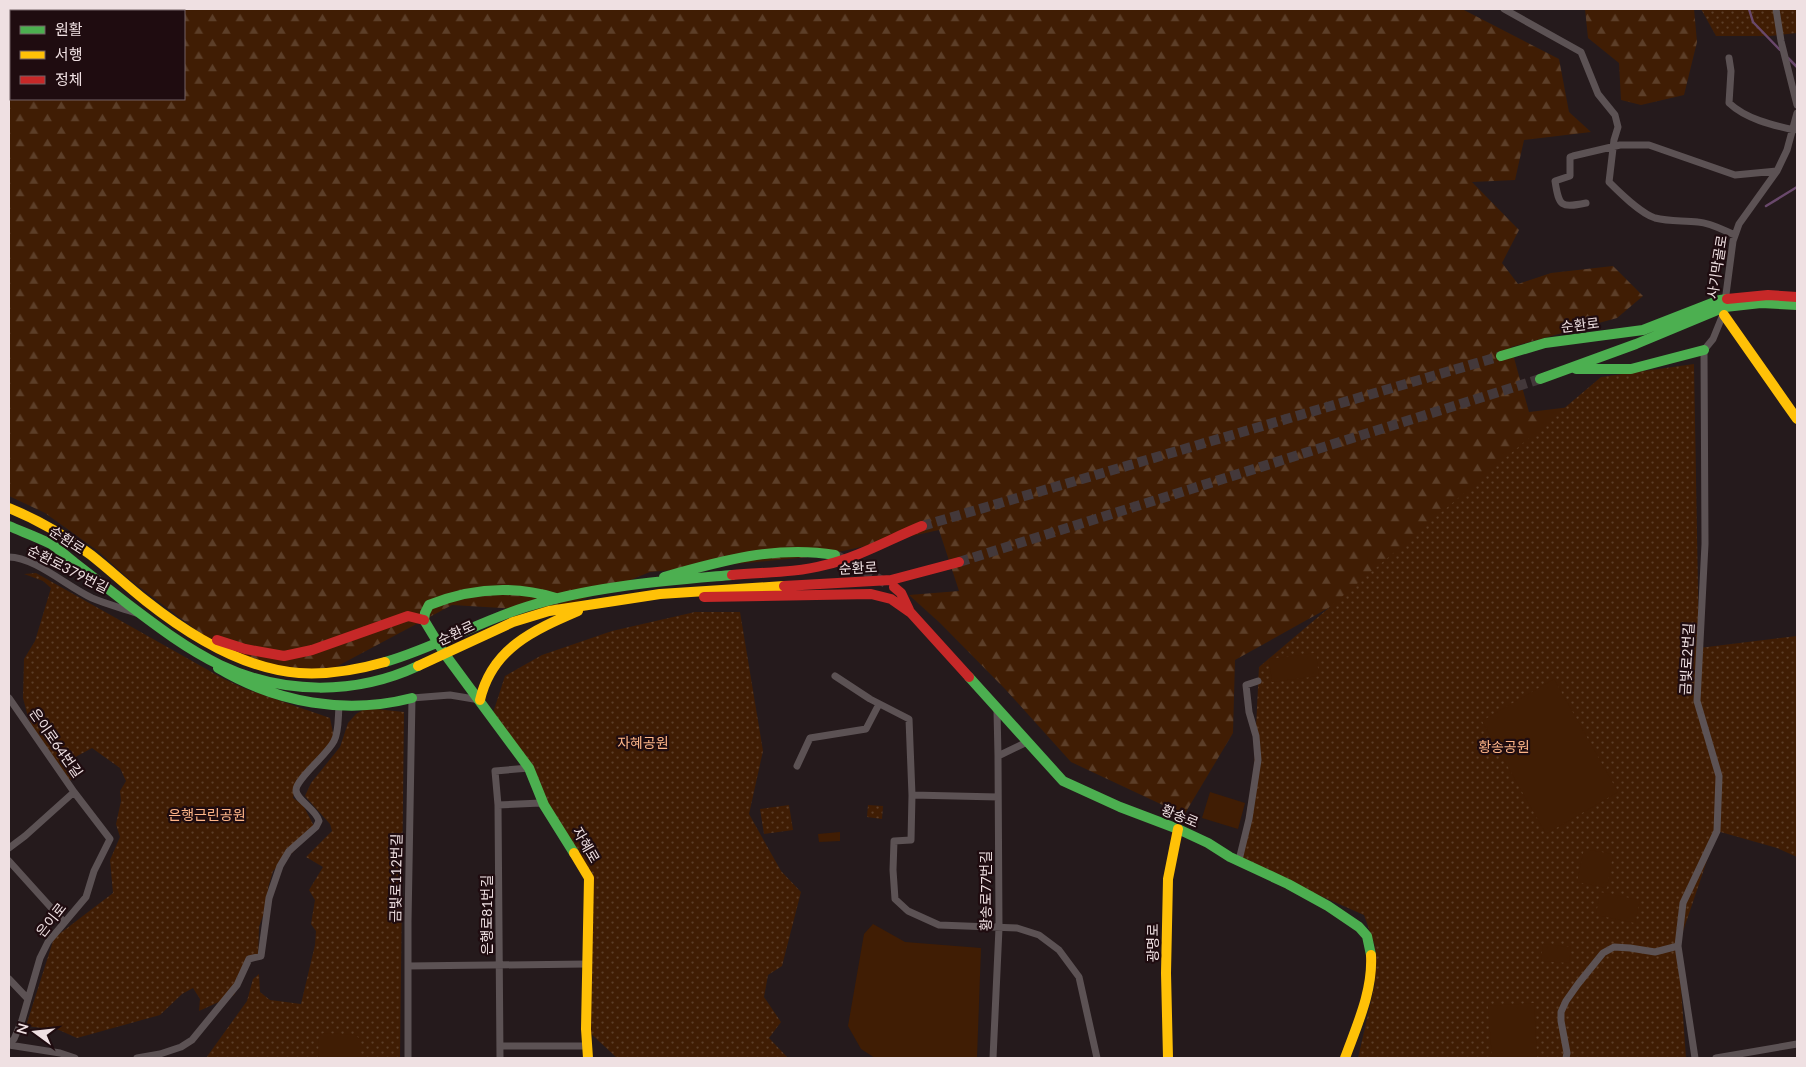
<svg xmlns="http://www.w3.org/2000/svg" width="1806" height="1067" viewBox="0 0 1806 1067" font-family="Lato,'Noto Sans KR',sans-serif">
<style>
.forest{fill:url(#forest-firs);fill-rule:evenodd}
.park{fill:url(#park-dots)}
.pitch{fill:#401d04}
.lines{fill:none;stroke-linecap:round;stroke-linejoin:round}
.stream{stroke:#69486b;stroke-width:2.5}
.secondary-tunnel{stroke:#43383a;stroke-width:10;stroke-dasharray:10 5;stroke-linecap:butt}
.street{stroke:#5c5254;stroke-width:7}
.fast{stroke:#4caf50;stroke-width:10}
.slow{stroke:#ffc107;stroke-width:10}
.jam{stroke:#c62828;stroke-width:10}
.labels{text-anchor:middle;stroke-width:4.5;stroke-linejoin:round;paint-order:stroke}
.street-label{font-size:14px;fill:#efe0e2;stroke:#1f0c10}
.park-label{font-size:14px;fill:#feb588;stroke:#1f0c10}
</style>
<defs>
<pattern id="forest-firs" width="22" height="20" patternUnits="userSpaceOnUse" patternTransform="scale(1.25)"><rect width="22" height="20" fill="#401d04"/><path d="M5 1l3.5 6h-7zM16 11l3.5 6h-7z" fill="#5c3e28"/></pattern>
<pattern id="park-dots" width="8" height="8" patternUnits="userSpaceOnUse" patternTransform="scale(1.25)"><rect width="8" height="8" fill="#401d04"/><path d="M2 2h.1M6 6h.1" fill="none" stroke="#5c3e28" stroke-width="1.8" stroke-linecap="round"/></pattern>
</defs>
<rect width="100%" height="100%" fill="#251a1c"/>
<path class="forest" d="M9,9h1453l97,50 10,53 22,20 -67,8 -9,40 -43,2 47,48 -17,33 16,21 33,-11 62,-7 30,30 -26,22 -106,29 18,65 50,-6 -134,137 -210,117 -2,73 -49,82 -113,-53 -65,-72 -66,-67 -31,-28 50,-4 -20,-61 -119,26 -170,16 -96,39 -102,-6 -118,63 -49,3 -50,-12 -105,-79 -32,-29 -53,-38 -36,-17zM11,11h173v88h-173z
M1585,9h109l3,33 -13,53 -43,10 -20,-5 -2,-37 -31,-25z"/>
<path class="park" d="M1701,9h96v24l-27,3h-54z
M1694,364l5,284 98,-12v221l-20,-9 -60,-17 -39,115 8,112h-328l17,-74v-38l-11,-31 -125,-55 15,-92 5,-101 342,-290z
M36,573l188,106 22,10 84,29 4,20 -39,49 -2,11 10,7 12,23 -22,24 -20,19 -5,17 1,10 -10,29 -1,33 -9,1 -15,34 -35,16 1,-12 -7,-11 -11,6 -22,21 -83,23 -18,-8 -33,-4 28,-88 59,-45 -3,-33 10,-23 -4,-13 5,-23 -1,-10 6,-10 -6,-13 -28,-20 -22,12 6,10 -6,11 -36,-51 -6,-13 -5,-19 1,-39 11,-18 16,-53 -8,-7 -19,-7z
M695,612h45l23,139 -14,63 32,57 20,21 -19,74 -14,9 -4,22 17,25 -12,16 19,20h-171l-31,-29 3,-151 -60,-110 -37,-52 13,-40 37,-21 70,-24z
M366,708l38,4 -4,346h-194l41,-57 6,-22 6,-5 1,18 10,8 31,4 14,-59 1,-14 -5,-7 4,-24 -6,-10 14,-23 -17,-10 26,-26 -2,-7 -25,-28 6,-13 29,-36 8,-24 8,-9z
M789,805l4,25 -29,4 -4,-25z
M868,805l15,1 -1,13 -15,-2z"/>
<path class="pitch" d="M1316,653l3,23 -47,6 -3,-23z
M1554,679l64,113 -72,42 -64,-113z
M1210,792l35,11 -7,26 -36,-11z
M840,832v9l-21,1 -1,-8z
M1584,849l29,5 -6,34 -30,-6z
M1600,892l40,8 -5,23 -39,-8z
M873,924l32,18 76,6 -4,110h-102l-14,-9 -13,-23 16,-92z
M1543,944l28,3 -2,16 -28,-2z
M1534,1003l3,55h-45l-4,-52z
M323,1033l32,2 5,4v19h-42l1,-21z"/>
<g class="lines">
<path class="stream" d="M1749,9l4,13 27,28
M1788,58l9,9
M1766,206l31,-19"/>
<path class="secondary-tunnel" d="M922,526l579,-170
M837,556l49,27
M959,562l581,-183"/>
<path class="street" d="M1504,9l77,43 17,42 17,21 3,12 -4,13 -5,42c11,11 31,31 46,36 15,4 29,2 43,4 13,1 25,8 37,13
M1776,9l5,32 16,64
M1729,58l2,13 -2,32c17,16 43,22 65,27
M1586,203c-25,5 -27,4 -31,-22l15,-5v-19l3,-1 47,-11h29l86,30 42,-4
M1725,302l8,-61 6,-17 38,-53 10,-21 10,-37
M9,557c25,0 59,30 83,41 14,6 30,10 44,15
M835,676l35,23 39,20 3,76 -1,45 -17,1 -1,29 2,29 13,12 31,14 78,3 22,7 20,15 20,27 18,81
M9,698l65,94 -49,44 -16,12
M997,710l1,46
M797,766l13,-28 56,-9 13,-25
M912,795l86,2
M498,805l43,-2 3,2
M1239,860l10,-41 9,-59 -2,-24 -7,-24 -3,-27 12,-4
M9,861l55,61
M408,966l179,-2
M9,979l19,20
M9,1044l5,-5 8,-19 18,-62 8,-16 38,-45 8,-26 16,-32 -36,-47
M9,1045l51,8 15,5
M500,1046h87
M137,1058l23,-4 21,-7 11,-7 45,-55 12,-26 12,-3 8,-58 11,-32 9,-15 27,-24 3,-6c-3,-12 -23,-21 -23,-31 0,-11 31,-35 38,-49 5,-9 4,-24 5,-34
M408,1058v-136l4,-224 38,-3 30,5
M500,1058l-2,-253 -3,-34 34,-3
M993,1058l6,-130 -1,-172 29,-14
M1566,1058l1,-5 -6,-32v-9l5,-11 12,-17 25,-31 11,-6 16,1 25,4 23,-6
M1695,1058l-17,-112 5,-43 34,-72 2,-55 -22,-75 8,-157 -1,-194 9,-11 11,-27
M1716,1058l81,-14"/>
<path class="fast" d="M1501,356l44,-13 98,-13 77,-30 7,-1
M1576,369h55l73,-19
M1540,379l96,-35 89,-37 36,-4 36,2
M9,526c14,6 28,11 42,18 8,5 16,13 24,19 18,14 36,28 54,42 29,22 58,44 91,60 63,30 136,30 198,1
M664,577c56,-16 113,-32 171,-22
M556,598c-43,-13 -85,-10 -127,7l-4,8 -1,7 20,33 85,115 15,37 30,48
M385,662c49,-14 93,-40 141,-55 66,-21 138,-26 206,-32
M218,668c59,35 128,47 194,30
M969,677l94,104 57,26 58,22 30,14 22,14 58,27 40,22 31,21 8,9 4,19"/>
<path class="slow" d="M1724,315l73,104
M9,508c29,12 57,28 82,47 19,15 36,31 55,46 43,34 97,68 153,72 29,2 58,-3 86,-11
M418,666l95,-44 36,-11 111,-17 124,-8
M480,700c12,-52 54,-70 98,-89
M574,853l15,25 -3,151 2,29
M1168,1058l-2,-85 2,-94 10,-50
M1345,1058c12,-33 28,-67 26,-103"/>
<path class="jam" d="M1727,299l41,-4 29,2
M732,575c31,-3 63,-2 93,-10 34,-8 65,-26 97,-39
M784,586l107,-6 68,-18
M894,587l7,6 8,17
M704,597l167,-3 20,5 20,14 58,64
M217,640l28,9 39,7 28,-6 96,-34 16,4"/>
</g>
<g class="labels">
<g class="street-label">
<text transform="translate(1717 267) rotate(-81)" y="5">사기막골로</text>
<text transform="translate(1580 325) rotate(-7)" y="5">순환로</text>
<text transform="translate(67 540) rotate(33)" y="5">순환로</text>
<text transform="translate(858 568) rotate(-3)" y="5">순환로</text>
<text transform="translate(68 569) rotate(27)" y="5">순환로379번길</text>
<text transform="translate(456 633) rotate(-25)" y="5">순환로</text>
<text transform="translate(1687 659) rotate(-87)" y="5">금빛로2번길</text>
<text transform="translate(56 743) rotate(55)" y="5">은이로64번길</text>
<text transform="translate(1180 816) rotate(22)" y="5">황송로</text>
<text transform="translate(586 845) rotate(60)" y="5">자혜로</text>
<text transform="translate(396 878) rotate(-89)" y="5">금빛로112번길</text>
<text transform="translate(986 891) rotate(-90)" y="5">황송로77번길</text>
<text transform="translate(487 915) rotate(-90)" y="5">은행로81번길</text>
<text transform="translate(51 920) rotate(-52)" y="5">은이로</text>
<text transform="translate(1153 943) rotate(-90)" y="5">광명로</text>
</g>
<g class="park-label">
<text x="643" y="748">자혜공원</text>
<text x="1504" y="752">황송공원</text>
<text x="207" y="820">은행근린공원</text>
</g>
</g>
<rect width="1806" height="1067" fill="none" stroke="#efe0e2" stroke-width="20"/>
<rect x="10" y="10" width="175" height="90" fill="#1f0c10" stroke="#726164"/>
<rect x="20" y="26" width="25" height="8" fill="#4caf50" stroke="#726164"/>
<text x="55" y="35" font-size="15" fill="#efe0e2">원활</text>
<rect x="20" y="51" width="25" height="8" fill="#ffc107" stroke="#726164"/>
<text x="55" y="60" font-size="15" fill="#efe0e2">서행</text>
<rect x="20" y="76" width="25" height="8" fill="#c62828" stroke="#726164"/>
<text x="55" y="85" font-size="15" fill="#efe0e2">정체</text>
<g transform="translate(35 1032) rotate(285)" stroke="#1f0c10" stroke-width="4" paint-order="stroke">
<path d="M0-4L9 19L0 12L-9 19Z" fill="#efe0e2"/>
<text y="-8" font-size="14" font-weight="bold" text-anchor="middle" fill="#efe0e2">N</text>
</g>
</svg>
